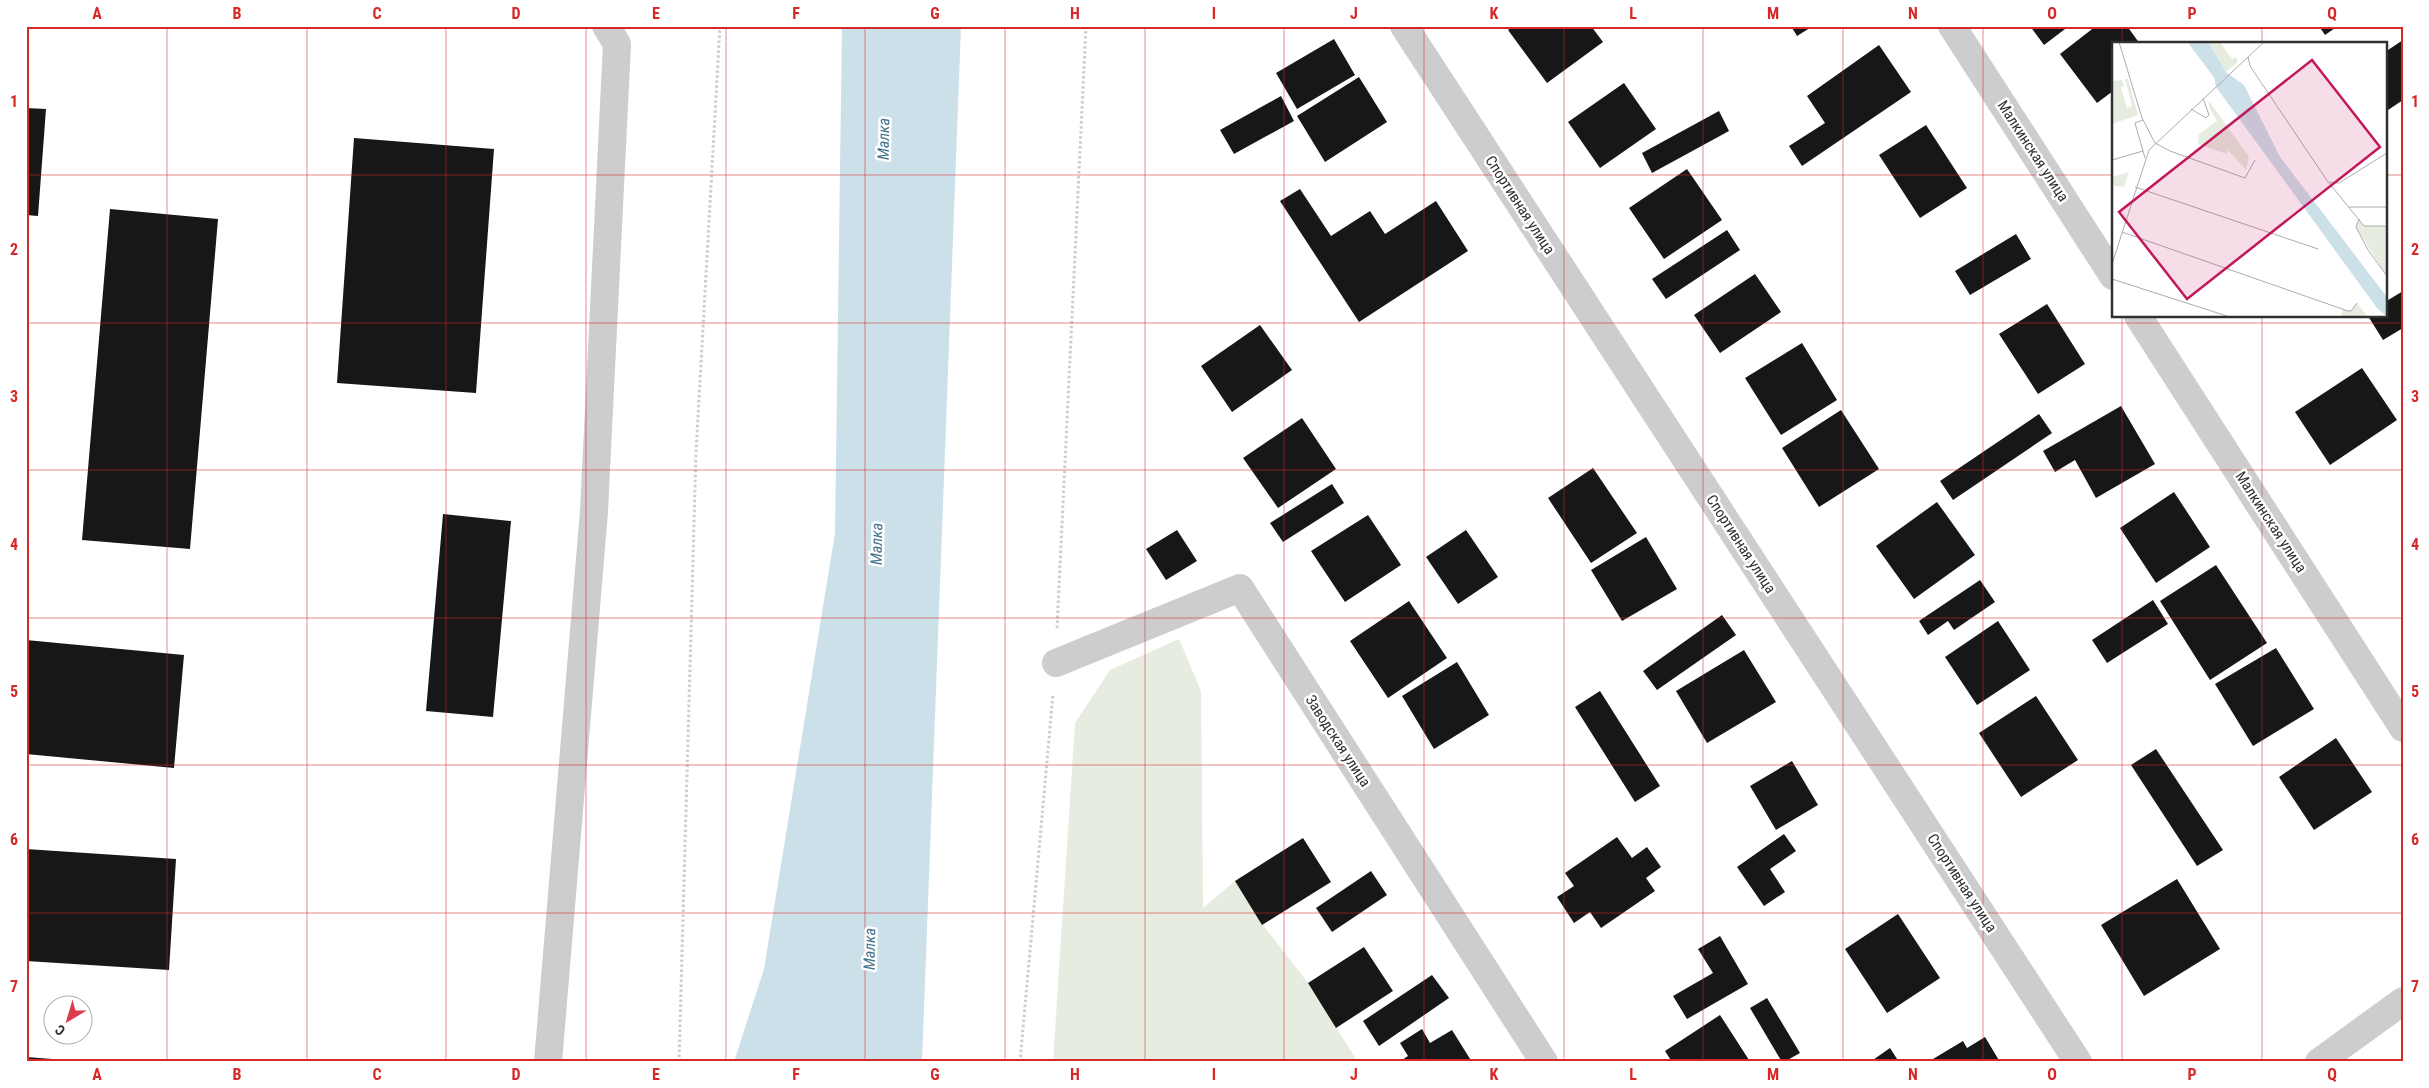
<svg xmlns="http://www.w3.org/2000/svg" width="2429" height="1088" viewBox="0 0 2429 1088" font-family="'Roboto Condensed',sans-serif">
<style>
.green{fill:#e6ecdf}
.water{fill:#cce0ea}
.building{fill:#171717}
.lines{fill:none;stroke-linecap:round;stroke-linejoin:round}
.path{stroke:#cdcdcd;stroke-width:3;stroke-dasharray:2.5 2.5;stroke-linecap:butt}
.minor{stroke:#cdcdcd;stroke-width:28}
.grid{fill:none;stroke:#d62828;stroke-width:1;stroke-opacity:0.55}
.labels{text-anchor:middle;stroke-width:5;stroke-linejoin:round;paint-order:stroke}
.street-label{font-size:15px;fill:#303030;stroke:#fff}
.water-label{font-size:16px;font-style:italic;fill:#42738d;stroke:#fff}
.inset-river{fill:none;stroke:#cce0ea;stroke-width:2.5}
.inset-road{fill:none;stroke:#acacac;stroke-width:1}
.view{fill:#c2185b;fill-opacity:0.15;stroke:#c2185b;stroke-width:2.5}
.inset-edge{fill:none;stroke:#303030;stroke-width:2.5}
.neatline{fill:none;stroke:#d62828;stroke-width:2}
.grid-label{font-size:16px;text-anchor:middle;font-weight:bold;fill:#d62828}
</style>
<rect width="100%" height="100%" fill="#fff"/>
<path class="green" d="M1179,639l22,52 2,217 32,-27 28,44 45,58 50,79h-305l22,-339 35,-53z"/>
<path class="water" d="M842,26h119l-39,1036h-188l30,-93 71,-436z"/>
<path class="building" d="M1514,26h77l12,16 -56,41 -39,-53z
M1791,26h22l-16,10z
M2030,26h39l-25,19z
M2096,26h31l13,18h-27v47l-16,12 -37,-49z
M2319,26h19l-13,9z
M1334,39l21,36 -58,34 -21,-36z
M2403,40v60l-18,12v-60z
M1879,45l32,47 -109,74 -13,-20 36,-23 -18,-27z
M1359,77l28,45 -62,40 -28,-46z
M1624,83l32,46 -56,39 -32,-46z
M1281,96l13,25 -60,33 -14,-24z
M26,108l20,1 -8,107 -12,-1z
M1719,111l10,20 -77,42 -10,-20z
M1926,125l41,63 -47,30 -41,-63z
M354,138l140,11 -18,244 -139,-10z
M1687,169l35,51 -58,39 -35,-51z
M1300,189l31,47 39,-25 15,23 51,-33 32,50 -109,71 -79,-121z
M110,209l108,10 -28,330 -108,-9z
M1727,230l13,20 -74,49 -14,-20z
M2016,234l15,25 -61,36 -15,-24z
M1755,274l26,38 -61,41 -26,-38z
M2403,291v37l-20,12 -15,-24h17v-14z
M2047,304l38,60 -47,30 -39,-60z
M1260,325l32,45 -60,42 -31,-46z
M1802,343l35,57 -56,35 -36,-57z
M2362,368l35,52 -67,45 -35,-53z
M2121,406l34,58 -59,34 -21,-38 -20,12 -12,-21z
M1841,410l38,59 -60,38 -37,-59z
M2039,414l13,19 -99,67 -13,-19z
M1302,418l34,51 -58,39 -35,-50z
M1593,468l44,65 -46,30 -43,-65z
M1332,484l12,19 -61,39 -13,-19z
M2174,492l36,55 -54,36 -36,-55z
M1937,502l38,53 -61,44 -38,-53z
M443,514l68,7 -18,196 -67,-6z
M1368,515l33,50 -56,37 -34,-51z
M1177,530l20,31 -31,19 -20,-31z
M1466,530l32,47 -40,27 -32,-47z
M1646,537l31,52 -55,32 -31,-51z
M2216,565l51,78 -57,37 -50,-79z
M1980,580l15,22 -41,28 -6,-9 -20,14 -9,-14z
M2153,600l15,24 -61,39 -15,-23z
M1409,601l38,57 -59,40 -38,-57z
M1722,615l14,20 -79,55 -14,-19z
M1998,621l32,49 -53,35 -32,-48z
M26,640l158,15 -10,113 -148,-14z
M2276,648l38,61 -61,37 -38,-62z
M1744,650l32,52 -69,41 -31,-52z
M1457,662l32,53 -55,34 -32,-53z
M1600,691l60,95 -25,16 -60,-95z
M2036,696l42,64 -57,37 -42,-64z
M2336,738l36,54 -58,38 -35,-53z
M2156,749l67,101 -26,16 -66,-101z
M1792,761l26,44 -42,25 -26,-44z
M1784,834l12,17 -26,18 15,23 -21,14 -27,-39z
M1617,837l15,21 15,-11 14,20 -15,11 9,13 -54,37 -11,-16 -16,11 -17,-26 17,-11 -9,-13z
M1303,838l28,44 -69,43 -27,-44z
M26,849l150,10 -7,111 -143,-9z
M1371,871l16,24 -55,37 -16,-24z
M2177,879l43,70 -76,47 -43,-71z
M1898,914l42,64 -53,35 -42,-64z
M1720,936l28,48 -61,35 -14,-23 40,-23 -15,-24z
M1364,947l29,44 -57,37 -28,-45z
M1432,975l17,23 -70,48 -16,-25z
M1767,998l33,55 -16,9h-2l-32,-54z
M1720,1015l29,45 -3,2h-74l-7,-11z
M1422,1029l8,14 22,-13 20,32h-73l9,-6 -8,-13z
M1985,1037l15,25h-72l35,-21 4,7z
M1890,1048l9,14h-29z
M26,1057l40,3v2h-40z"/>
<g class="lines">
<path class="path" d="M1057,628l29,-602
M679,1062l17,-610 24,-426
M1020,1062l33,-368"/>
<path class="minor" d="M1404,26l674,1036
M1952,26l161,250
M2138,316l265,412
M1056,663l184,-75 304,474
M548,1062l46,-551 23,-467 -11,-18
M2319,1062l84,-61"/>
</g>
<path class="grid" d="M167,26v1036M307,26v1036M446,26v1036M586,26v1036M726,26v1036M865,26v1036M1005,26v1036M1145,26v1036M1284,26v1036M1424,26v1036M1564,26v1036M1703,26v1036M1843,26v1036M1983,26v1036M2122,26v18M2262,26v18M26,175h2087M2385,175h18M2122,316v746M2262,316v746M26,323h2377M26,470h2377M26,618h2377M26,765h2377M26,913h2377"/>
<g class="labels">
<g class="street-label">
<text transform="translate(2033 151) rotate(57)" y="5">Малкинская улица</text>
<text transform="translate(1520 205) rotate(57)" y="5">Спортивная улица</text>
<text transform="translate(2271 522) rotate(57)" y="5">Малкинская улица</text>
<text transform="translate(1741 544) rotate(57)" y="5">Спортивная улица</text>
<text transform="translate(1338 741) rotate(57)" y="5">Заводская улица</text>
<text transform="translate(1962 883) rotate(57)" y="5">Спортивная улица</text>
</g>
<g class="water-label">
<text transform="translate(883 139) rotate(-89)" y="6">Малка</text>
<text transform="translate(876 544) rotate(-89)" y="6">Малка</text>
<text transform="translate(869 949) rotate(-89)" y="6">Малка</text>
</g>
</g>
<g transform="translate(2112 42)">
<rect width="275" height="275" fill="#fff"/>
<path d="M96,0h12l12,17 4,-2 2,5 -12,10zM13,37h3l10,36 -26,9v-43l10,-1 2,6 -3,2 6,20 5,-2zM97,59l40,56 -3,13 -18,-20 -1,4 -29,-10 1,-10 18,-13 -8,-14zM17,130l-5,15 -10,-1 -2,-9zM247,177l5,7h23v51l-31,-50zM245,261l11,14 -27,-1 2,-7 8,2z" fill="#e6ecdf"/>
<path d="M77,0h19l18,30 18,13 36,72 107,140v20l-10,-9 -161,-221 -2,-12z" fill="#cce0ea"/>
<path class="inset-river" d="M77,0l30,40"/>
<path class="inset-road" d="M7,0l23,76 13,25M136,15l2,9 78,116 11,1 48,-30M79,67l15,9 3,-3 -6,-17M31,78l-8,3 10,35M43,101l15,8 75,27 10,-18M0,118l31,-9M217,141l35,43h23M23,145l183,62M237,165h38M247,177l-3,8 12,23 19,26M10,190l226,79h3l6,-8M0,222l37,-114 115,-108M0,237l118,38"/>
<path class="view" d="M200,18l68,87 -193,152 -68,-87z"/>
<rect width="275" height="275" class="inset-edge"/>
</g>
<rect width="2429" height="1088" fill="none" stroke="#ffffff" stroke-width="55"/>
<g transform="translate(68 1020) rotate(218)"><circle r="24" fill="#ffffff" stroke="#acacac"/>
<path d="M0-4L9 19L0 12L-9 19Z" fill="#db3d4f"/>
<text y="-8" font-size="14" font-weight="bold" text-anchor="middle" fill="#303030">С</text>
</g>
<rect x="28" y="28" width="2374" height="1032" class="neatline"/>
<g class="grid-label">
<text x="97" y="19">A</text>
<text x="237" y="19">B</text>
<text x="377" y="19">C</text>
<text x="516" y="19">D</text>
<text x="656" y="19">E</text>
<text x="796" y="19">F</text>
<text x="935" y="19">G</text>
<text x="1075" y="19">H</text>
<text x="1214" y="19">I</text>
<text x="1354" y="19">J</text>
<text x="1494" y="19">K</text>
<text x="1633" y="19">L</text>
<text x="1773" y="19">M</text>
<text x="1913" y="19">N</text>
<text x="2052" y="19">O</text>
<text x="2192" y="19">P</text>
<text x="2332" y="19">Q</text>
<text x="14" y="107">1</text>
<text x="2415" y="107">1</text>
<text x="14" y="255">2</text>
<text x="2415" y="255">2</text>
<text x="14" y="402">3</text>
<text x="2415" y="402">3</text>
<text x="14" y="550">4</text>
<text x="2415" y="550">4</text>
<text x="14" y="697">5</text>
<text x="2415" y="697">5</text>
<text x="14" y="845">6</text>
<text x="2415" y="845">6</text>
<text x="14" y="992">7</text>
<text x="2415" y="992">7</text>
<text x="97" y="1080">A</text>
<text x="237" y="1080">B</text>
<text x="377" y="1080">C</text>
<text x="516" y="1080">D</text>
<text x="656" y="1080">E</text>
<text x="796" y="1080">F</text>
<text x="935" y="1080">G</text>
<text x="1075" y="1080">H</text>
<text x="1214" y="1080">I</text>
<text x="1354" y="1080">J</text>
<text x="1494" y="1080">K</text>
<text x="1633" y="1080">L</text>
<text x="1773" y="1080">M</text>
<text x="1913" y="1080">N</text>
<text x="2052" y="1080">O</text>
<text x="2192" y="1080">P</text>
<text x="2332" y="1080">Q</text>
</g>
</svg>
